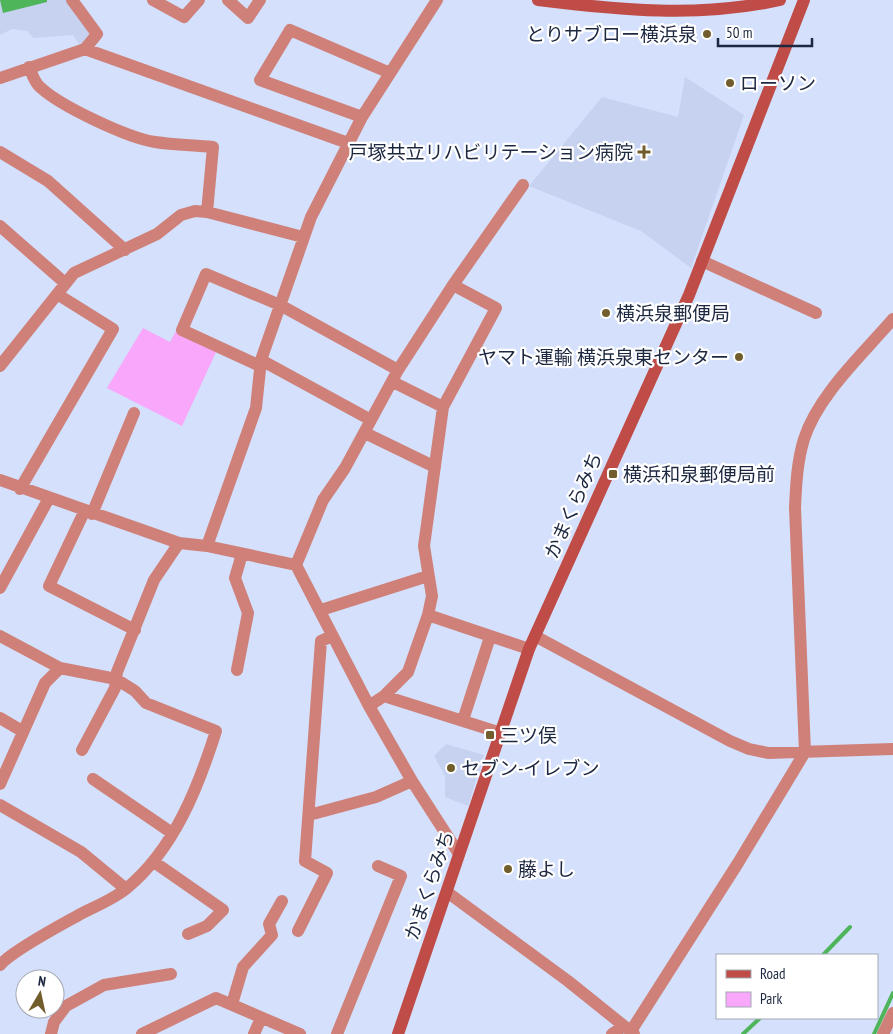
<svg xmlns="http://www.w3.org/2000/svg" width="893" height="1034" viewBox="0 0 893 1034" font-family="'PT Sans Narrow','Noto Sans JP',sans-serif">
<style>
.built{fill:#c6d2f0}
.green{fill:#f8a7fa}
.water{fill:#4eb55b}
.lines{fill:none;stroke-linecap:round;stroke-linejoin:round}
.stream{stroke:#4eb55b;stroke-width:4}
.street{stroke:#cf8179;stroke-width:12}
.secondary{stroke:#bf4c46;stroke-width:12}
.poi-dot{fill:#725d2c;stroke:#fff;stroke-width:2}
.labels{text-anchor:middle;stroke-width:4.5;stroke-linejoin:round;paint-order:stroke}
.poi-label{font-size:19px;fill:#1c2740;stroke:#fff;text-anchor:start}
.street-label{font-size:19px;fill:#1c2740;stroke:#fff}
</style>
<rect width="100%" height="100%" fill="#d4e0fc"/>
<path class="built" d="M0,0h68l22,33 -4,4 2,4 -8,4 -7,-10 -39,3 -7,-7 -15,-2 -12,6z
M685,77l59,38 -53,153 -50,-37 -112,-45 73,-89 76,20z
M446,744l38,11 -16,51 -23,-9v-21l-11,-20z"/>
<path class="green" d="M143,328l27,14 6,-11 41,19 -35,76 -75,-38z"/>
<path class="water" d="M0,0h47v2l-44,11z"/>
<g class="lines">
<path class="stream" d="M823,955l27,-28
M743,1034l17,-16
M874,1034l19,-41"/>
<path class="street" d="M153,0l31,17 15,-17
M228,0l20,18 12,-18
M85,49l263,94
M29,67c3,7 6,16 11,20 20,19 88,51 115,55 19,3 39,3 58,5l-6,65
M0,78l85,-29 12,-15 -25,-34
M362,117l-102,-37 30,-50 100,43
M0,152l48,29 77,69
M0,226l65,57
M702,261l114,52
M261,360l110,60
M0,366l74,-93 83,-39 24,-19 14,-4 12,1 96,25
M260,366l-78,-36 24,-56 74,31 118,65
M393,382l50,25
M365,433l70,34
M0,480l179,63 28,3 89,19
M20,489l93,-160 -56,-35
M85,510l-36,76 86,44
M92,514l42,-101
M207,546l49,-138 5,-48 50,-143 51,-100 75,-117
M296,565l27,-65 22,-32 53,-98 55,-85 70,-100
M296,565l73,141 43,75 47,73
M0,588l49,-90
M321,610l107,-34
M428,615l101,34
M0,636l60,32 56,11 19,12 11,12 70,28c-18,57 -42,118 -89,157 -14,12 -34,19 -50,28 -18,10 -65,35 -77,49
M535,636l195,105 19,8 19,4 125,-4
M237,670l11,-57 -13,-35 7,-24
M384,696l117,37
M369,706l15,-10 24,-24 20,-57 4,-19 -8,-50 19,-139 53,-99 -43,-23
M0,718l22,13
M463,720l27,-83
M82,750l33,-62 2,-16 37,-92 25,-37
M93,779l79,54
M0,784l45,-101 15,-15
M0,805l81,47 45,37
M309,815l67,-18 36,-16
M154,862l69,48 -16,16 -19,8
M447,892l121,89 66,53
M298,931l29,-58 -22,-12 16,-220 11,-5
M232,1004l11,-37 29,-32 -3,-11 13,-23
M631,1031l107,-168 67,-111 -10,-244c1,-23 2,-46 9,-69 14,-44 59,-85 89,-120
M51,1034l3,-12 12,-16 38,-21 67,-11
M142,1034l74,-36 84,36
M254,1034l7,-16
M337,1034l64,-158 -23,-10
M612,1034l12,-8
M883,1034l10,-21"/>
<path class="secondary" d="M538,0c81,10 162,18 242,0
M398,1034l131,-385 160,-354 115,-295"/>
</g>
<g class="poi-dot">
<circle cx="707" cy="34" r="5"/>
<circle cx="730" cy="83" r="5"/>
<path d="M641.5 144.5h5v5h5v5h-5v5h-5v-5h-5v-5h5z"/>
<circle cx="606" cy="313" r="5"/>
<circle cx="739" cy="357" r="5"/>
<rect x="608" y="469" width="10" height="10" rx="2.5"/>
<rect x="485" y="730" width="10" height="10" rx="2.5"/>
<circle cx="451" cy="768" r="5"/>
<circle cx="508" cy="869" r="5"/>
</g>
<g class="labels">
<g class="poi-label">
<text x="697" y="41" text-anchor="end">とりサブロー横浜泉</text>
<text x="740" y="90">ローソン</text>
<text x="633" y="159" text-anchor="end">戸塚共立リハビリテーション病院</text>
<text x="616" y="320">横浜泉郵便局</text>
<text x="729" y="364" text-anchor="end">ヤマト運輸 横浜泉東センター</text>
<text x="623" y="481">横浜和泉郵便局前</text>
<text x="500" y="742">三ツ俣</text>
<text x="461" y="775">セブン-イレブン</text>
<text x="518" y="876">藤よし</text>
</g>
<g class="street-label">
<text transform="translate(573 505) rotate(-66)" y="7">かまくらみち</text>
<text transform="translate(429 885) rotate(-71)" y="7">かまくらみち</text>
</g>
</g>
<rect x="716" y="954" width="162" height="65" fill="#ffffff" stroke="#a4a9b3"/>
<rect x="726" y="970" width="25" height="8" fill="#bf4c46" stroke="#a4a9b3"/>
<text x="760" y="979" font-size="15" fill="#1c2740">Road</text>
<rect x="726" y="992" width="25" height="15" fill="#f8a7fa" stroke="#a4a9b3"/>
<text x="760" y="1004" font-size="15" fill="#1c2740">Park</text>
<g transform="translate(40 994) rotate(9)"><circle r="24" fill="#ffffff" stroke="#a4a9b3"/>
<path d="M0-4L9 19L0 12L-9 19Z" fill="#725d2c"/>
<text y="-8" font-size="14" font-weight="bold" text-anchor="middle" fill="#1c2740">N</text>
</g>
<path d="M718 38v8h94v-8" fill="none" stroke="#1c2740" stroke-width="2.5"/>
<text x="726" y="38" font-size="15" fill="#1c2740" stroke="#ffffff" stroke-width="4" paint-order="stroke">50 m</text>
</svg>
